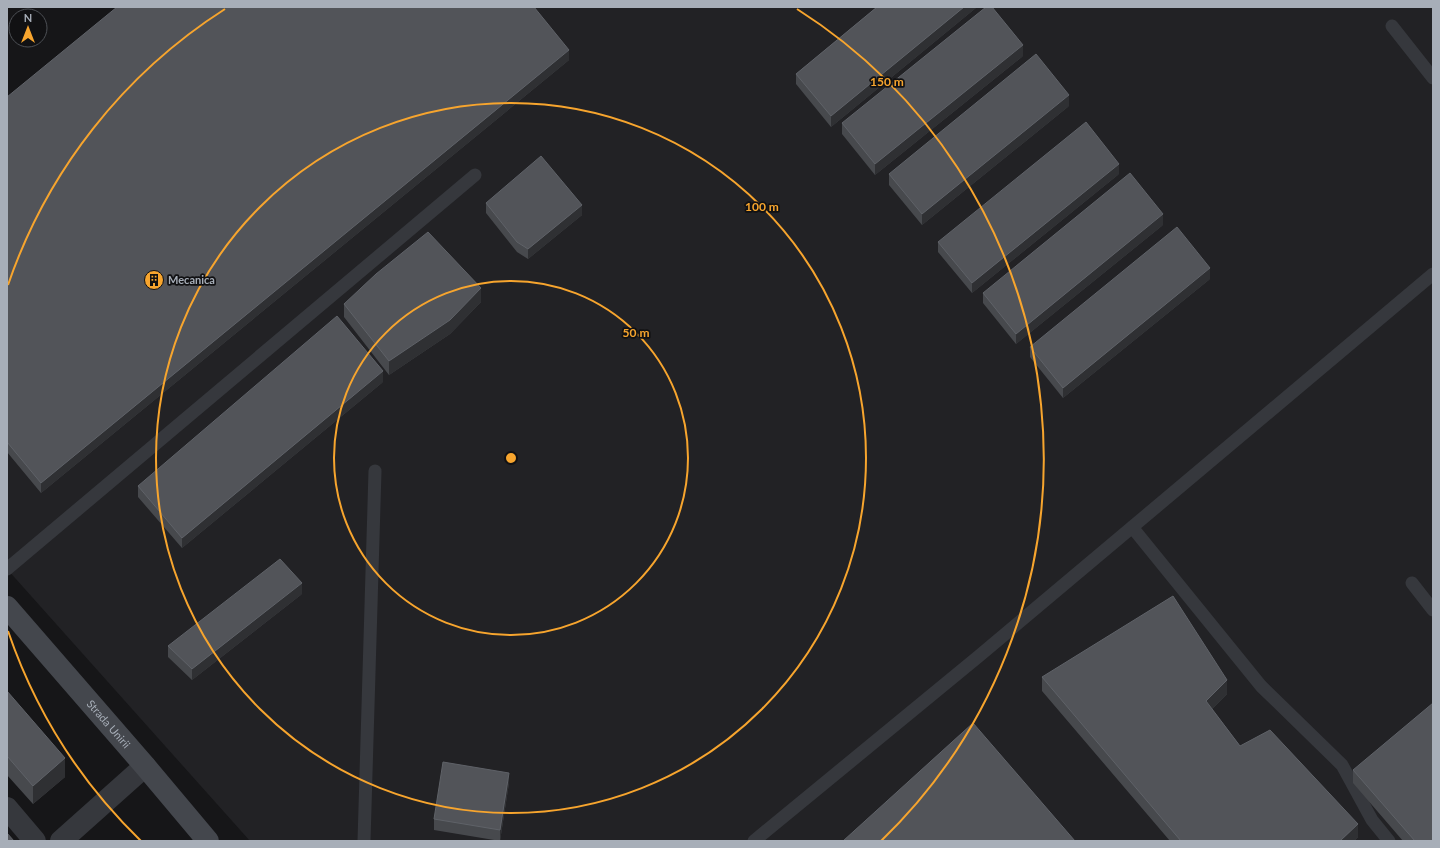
<svg xmlns="http://www.w3.org/2000/svg" width="1440" height="848" viewBox="0 0 1440 848" font-family="Lato,sans-serif">
<style>
.built{fill:#222225}
.lines{fill:none;stroke-linecap:round;stroke-linejoin:round}
.lane{stroke:#36383d;stroke-width:13}
.street{stroke:#36383d;stroke-width:22}
.secondary{stroke:#44474d;stroke-width:22}
.wall{fill:#47494d}
.shaded-wall{fill:#2f3033}
.building{fill:#525459;stroke:#5f6268}
.ring{fill:none;stroke:#f7a52e;stroke-width:2}
.labels{text-anchor:middle;stroke-width:3.5;stroke-linejoin:round;paint-order:stroke}
.poi-label{font-size:11px;font-weight:bold;fill:#a7aeb8;stroke:#111113;text-anchor:start}
.street-label{font-size:11px;fill:#a7aeb8;stroke:#111113}
.centre{fill:#f7a52e;stroke:#111113;stroke-width:2}
.ring-label{font-size:12px;text-anchor:middle;font-weight:bold;fill:#f7a52e;stroke:#111113;stroke-width:3.5;stroke-linejoin:round;paint-order:stroke}
</style>
<rect width="100%" height="100%" fill="#161618"/>
<path class="built" d="M129,7h1304v834h-1183l-243,-272v-470z"/>
<g class="lines">
<path class="lane" d="M1392,26l41,52
M1132,527l129,159 81,79 30,55 17,21
M7,569l468,-394
M1412,583l21,27
M364,841l11,-370
M754,841l225,-185 454,-382"/>
<path class="street" d="M7,808l28,33
M61,841l84,-75"/>
<path class="secondary" id="s1" d="M7,607l138,159 63,75"/>
</g>
<path class="wall" d="M877,7h100l-146,120 -35,-43v-10z
M1023,56l-148,119 -33,-41v-11z
M569,60l-528,433 -34,-41v-355z
M1069,106l-147,119 -33,-40v-11z
M1119,174l-147,119 -34,-41v-10z
M486,203l96,12 -54,44 -11,-7 -31,-39z
M1163,225l-147,119 -33,-41v-10z
M1210,279l-147,119 -33,-41v-10z
M481,302l-31,32 -61,41 -45,-58v-13z
M383,382l-201,166 -44,-51v-11z
M302,594l-110,86 -24,-23v-11z
M1042,677l185,17 -15,15 28,37 118,91 -4,4h-184l-128,-150z
M7,691l58,86 -32,27 -26,-29z
M1353,770l80,71h-30l-50,-58z
M509,783l-9,58 -66,-11v-11z"/>
<path class="shaded-wall" d="M964,7h13l-146,120v-11z
M1023,45v11l-148,119v-11z
M569,50v10l-528,433v-10z
M1069,95v11l-147,119v-11z
M1119,164v10l-147,119v-10z
M582,205v10l-54,44v-10z
M1163,214v11l-147,119v-10z
M1210,268v11l-147,119v-10z
M481,288v14l-31,32 -61,41v-14z
M383,371v11l-201,166v-10z
M302,583v11l-110,86v-11z
M1227,680v14l-21,21v-14z
M65,758v19l-32,27v-18z
M509,773v10l-9,58v-11z
M1358,824v13l-4,4h-14z"/>
<path class="building" d="M117,7h417l35,43 -528,433 -34,-41v-345z
M877,7h87l-133,109 -35,-42z
M986,7h6l31,38 -148,119 -33,-41z
M1036,54l33,41 -147,119 -33,-40z
M1086,122l33,42 -147,119 -34,-41z
M541,156l41,49 -54,44 -11,-7 -31,-39z
M1130,173l33,41 -147,120 -33,-41z
M1177,227l33,41 -147,120 -33,-41z
M428,232l53,56 -31,32 -61,41 -45,-57 32,-30z
M337,316l46,55 -201,167 -44,-52z
M280,559l22,24 -110,86 -24,-23z
M1173,596l54,84 -21,21 34,45 30,-16 88,94 -18,17h-159l-139,-164z
M7,691l58,67 -32,28 -26,-30z
M1433,703v138h-18l-62,-71z
M973,723l102,118h-232z
M443,762l66,11 -9,57 -66,-11z
M7,833l7,8h-7z"/>
<g class="ring">
<circle cx="511" cy="458" r="177"/>
<circle cx="511" cy="458" r="355"/>
<path d="M141 841A532 532 0 0 1 8 631M8 285A532 532 0 0 1 225 9M797 9A532 532 0 0 1 881 841"/>
</g>
<defs>
<symbol id="building-disc" viewBox="-11 -11 22 22"><circle r="9.5" fill="#f7a52e" stroke="#111113"/><path d="M-4-6H4V6H1V3H-1V6H-4ZM-2.5-4.3h1.7v1.8h-1.7ZM.8-4.3h1.7v1.8H.8ZM-2.5-1h1.7V.8h-1.7ZM.8-1h1.7V.8H.8Z" fill="#111"/></symbol>
</defs>
<g fill-rule="evenodd">
<use href="#building-disc" x="143" y="269" width="22" height="22"/>
</g>
<g class="labels">
<g class="poi-label">
<text x="168" y="284">Mecanica</text>
</g>
<g class="street-label">
<text dy="4" stroke="none"><textPath href="#s1" startOffset="155">Strada Unirii</textPath></text>
</g>
</g>
<circle cx="511" cy="458" r="6" class="centre"/>
<g class="ring-label">
<text x="887" y="86">150 m</text>
<text x="762" y="211">100 m</text>
<text x="636" y="337">50 m</text>
</g>
<rect width="1440" height="848" fill="none" stroke="#a7aeb8" stroke-width="16"/>
<g transform="translate(28 28)"><circle r="19" fill="#111113" stroke="#4d5055"/>
<path d="M0-3L7 15L0 10L-7 15Z" fill="#f7a52e"/>
<text y="-6" font-size="11" font-weight="bold" text-anchor="middle" fill="#a7aeb8">N</text>
</g>
</svg>
